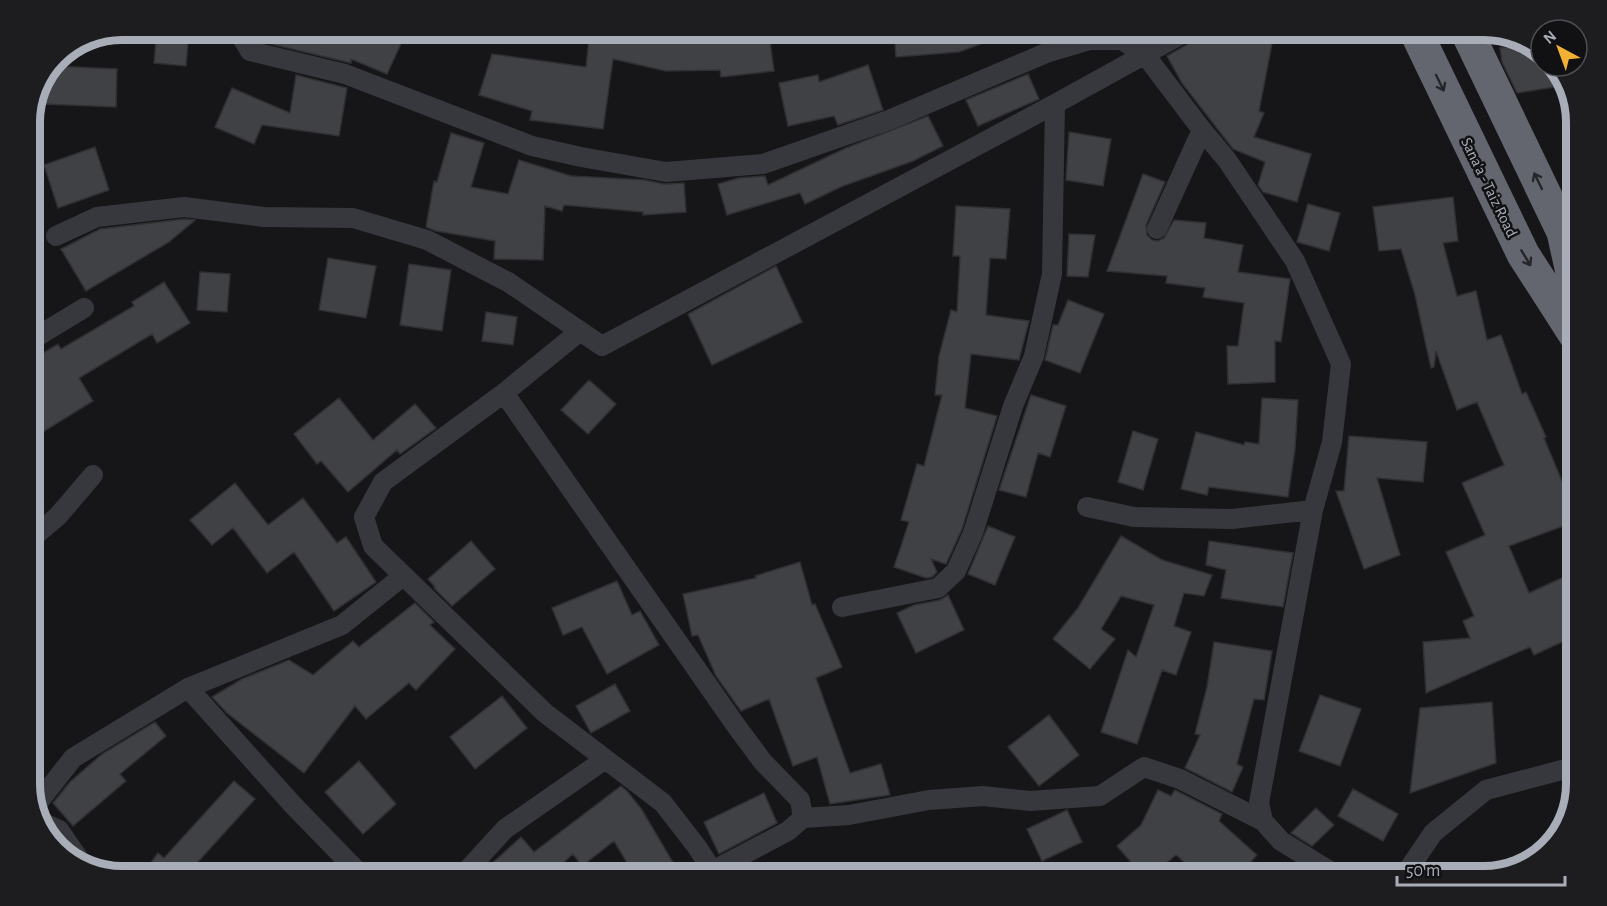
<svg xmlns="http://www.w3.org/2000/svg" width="1607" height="906" viewBox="0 0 1607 906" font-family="'Alegreya Sans',sans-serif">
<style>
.building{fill:#404145;stroke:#303034;stroke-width:1.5}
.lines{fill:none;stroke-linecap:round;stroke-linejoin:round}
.street{stroke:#37383d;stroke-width:20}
.highway{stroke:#63666e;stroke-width:33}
.oneway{stroke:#26262a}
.labels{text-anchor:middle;stroke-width:5;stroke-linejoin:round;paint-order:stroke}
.street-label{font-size:16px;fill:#a8adb8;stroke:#111113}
.rim{fill:none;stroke:#a8adb8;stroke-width:8}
</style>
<rect width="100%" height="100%" fill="#161618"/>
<path class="building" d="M157,30h32l-3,36 -32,-3z
M258,30h133l13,7 -17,37 -36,-15v4l-93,-22z
M590,30h51l49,11 36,-1 43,-6 5,37 -53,6 -1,-7 -54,1 -53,-12 -10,70 -73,-9 2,-9 -53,-16 13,-41 94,13z
M894,30h118l1,2 -54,20 -63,5z
M1201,30h56l17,3 -15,78 5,2 -10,24 57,17 -14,48 -34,-10 -5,-7 7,-23 -32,-13 -51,-66 -15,-27 28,-16 5,-4z
M1532,44l9,9v13h13l10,10 3,9 -50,8 -15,-31 -2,-14z
M868,65l15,45 -45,15 -4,-9 -46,10 -9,-43 39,-8 1,7z
M53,66l64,3 -1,38 -73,-3 1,-16z
M1028,74l11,25 -61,27 -12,-26z
M296,75l51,13 -8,48 -77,-11 -8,19 -39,-17 17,-39 58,25z
M928,116l15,30 -30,15 -70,25 -38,18 -5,-11 -73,22 -9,-31 21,-6 26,-2 3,9 78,-37z
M1069,132l42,7 -8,47 -37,-6z
M451,133l33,10 -13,44 37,7 11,-34 52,16 74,4 19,4 20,-1 2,29 -43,3v-3l-79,-7 -2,6 -17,-5 -2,54 -49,-1 1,-18 -59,-10 -10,-4 8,-46 3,1z
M95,147l14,43 -51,18 -14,-43z
M1143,174l22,8 -19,43 1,10 5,5 6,1 6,-3 10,-18 32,3 -2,15 39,7 -5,27 52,7 -9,63 -6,-1v41l-47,2 -1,-38h11l6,-43 -41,-6 2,-9 -39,-5 1,-7 -60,-5z
M1453,197l5,44 -15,2 14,53 19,-5 11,49 14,-5 21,59 4,-2 20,45 -2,1 33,79v4l-68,25 20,47 48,-22v64l-43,20 -4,-8 -104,46 -3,-51 47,-4 -7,-17 11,-5 -28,-64 39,-17 -23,-52 42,-18 -27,-63 -20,8 -21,-59 -2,16 -3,1 -16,-73 -14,-46 -22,2 -6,-44z
M1308,204l32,9 -11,38 -32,-9z
M956,206l54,3 -4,50 -16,-1 -4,57 43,6 -10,39 -48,-6 -6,54 32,8 -35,113 -16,35 -15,-5 6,13 -5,5 -6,1 -32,-11 15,-45 -8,-2 16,-56 7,2 18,-71h-7l4,-39 12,-46 6,2 3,-56h-7z
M184,219l11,1 -26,22 -83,49 -25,-42 39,-20z
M1069,234l26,1 -7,42 -21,-1z
M328,258l48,8 -10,52 -47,-8z
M409,264l42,6 -9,61 -42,-6z
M776,266l26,56 -90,43 -24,-51z
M200,272l30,2 -3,38 -30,-2z
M164,282l26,41 -33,20 -5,-9 -73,44 14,23 -63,39v-79l28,-17 3,5 73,-43 -2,-4z
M1068,300l36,14 -24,59 -35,-13 8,-35h5z
M486,312l31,5 -4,28 -31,-4z
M589,380l27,24 -28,30 -27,-24z
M1031,395l35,11 -16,51 -12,-4 -12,44 -27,-7z
M339,398l34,42 42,-36 21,24 -36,26 -3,-4 -49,42 -27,-31 -4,3 -23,-30z
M1262,398l36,2 -3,49 -7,48 -79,-10 -2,8 -26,-6 15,-57 48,13 1,-3 14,2z
M1133,431l25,8 -15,51 -25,-8z
M1349,436l78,6 -4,40 -46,-4 23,77 -36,14 -28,-78h8z
M235,483l33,42 35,-27 34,45 9,-6 30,45 -42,29 -40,-59 -27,21 -34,-45 -21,17 -22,-25z
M988,526l27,11 -20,48 -27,-11z
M1121,536l41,24 50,15 -8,21 -20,-3 -10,33 17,6 -15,43 -14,-5 -25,74 -36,-12 27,-82 8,7 18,-52 -33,-9 -20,33 14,10 -25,30 -37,-30 25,-31z
M471,541l24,28 -43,37 -18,-18 1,-1 -7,-8z
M1209,541l84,12 -10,54 -62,-9 5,-28 -20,-5z
M800,562l12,43 3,-1 27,63 -26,11 34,95 31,-9 9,31 -60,9 -13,-47 -24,9 -24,-67 -28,12 -25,-35 -18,-41 -6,1 -9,-42 73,-16 -1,-2z
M617,581l15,34 8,-4 19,34 -52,29 -25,-47 -19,8 -11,-27z
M948,595l16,35 -48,23 -19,-40 17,-8 26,-5z
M415,603l19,19 -4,3 25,24 -39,41 -7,-7 -43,36 -11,-13 -51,67 -77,-60 -15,-16 30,-18 47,-19 24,15 40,-34 6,6z
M1214,642l58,9 -8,49 -10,-1 -17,65 6,3 -11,25 -47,-24 15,-33 -5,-1 12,-47z
M615,684l15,27 -39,22 -15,-27z
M1320,695l41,14 -21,57 -41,-15z
M502,696l25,32 -52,41 -25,-32z
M1492,702l4,61 -86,30 10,-85z
M1049,715l30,40 -40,31 -31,-39z
M155,722l11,14 -46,38 6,7 -53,45 -20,-23 17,-21 32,-28z
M359,761l37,43 -33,30 -38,-42z
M234,781l21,18 -68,75 3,2h-49l17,-23 6,5z
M621,786l6,5 15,19 39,66h-46l-21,-35 -32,25 -9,-12 -25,22h-70l43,-39 13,15z
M1353,789l45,25 -15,27 -45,-25z
M1158,790l13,6 4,-6 47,24 -3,7 38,34 -19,21h-38l-24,-21 -25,21h-8l-26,-30 24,-21z
M764,793l13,30 -58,31 -15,-32z
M1316,808l18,17 -22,21 -21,-13z
M1067,810l15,32 -40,19 -15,-32z"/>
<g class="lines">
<path class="street" d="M244,30l-3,6 9,15 95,23 187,72 49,11 85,15 97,-8 126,-44 157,-67 44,-13h32l24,16 56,74 25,30 68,101 46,103 -9,78 -19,68 -54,293 4,18 18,20 57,35
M1157,229l45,-99
M56,236l41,-19 87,-10 80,10 89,1 74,22 81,42 94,64 453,-242 134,-74
M579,332l-75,61 -121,89 -19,35 9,29 172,167 118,90 34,44 19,29
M30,339l8,-3 46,-28
M504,393l233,334 26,35 37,38 3,18 -15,13 -76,40
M1087,507l47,10 98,2 81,-9
M30,540l28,-24 35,-41
M842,607l96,-19 18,-17 17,-38 40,-127 21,-50 18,-82 3,-170
M188,688l105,117 69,71
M36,805l37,-47 115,-70 154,-63 61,-49
M803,818l46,-3 80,-15 54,-4 47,5 70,-5 44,-29 36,12 83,42
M41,822l18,8 24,35
M462,876l43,-47 99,-69
M1404,876l29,-43 53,-43 91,-24"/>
<path class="highway" d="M1415,30l108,224 54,84
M1466,30l97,202 14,63"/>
</g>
<defs><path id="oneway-shaft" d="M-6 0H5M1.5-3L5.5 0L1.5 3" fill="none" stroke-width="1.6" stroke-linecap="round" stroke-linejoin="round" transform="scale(1.5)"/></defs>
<g class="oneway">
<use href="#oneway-shaft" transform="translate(1440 83) rotate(64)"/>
<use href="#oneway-shaft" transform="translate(1538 181) rotate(-116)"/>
<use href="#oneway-shaft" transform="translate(1526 258) rotate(59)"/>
</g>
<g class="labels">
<g class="street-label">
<text transform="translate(1490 187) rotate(64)" y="6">Sana'a - Taiz Road</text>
</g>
</g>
<path d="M0 0H1607V906H0ZM122 40H1484A82 82 0 0 1 1566 122V784A82 82 0 0 1 1484 866H122A82 82 0 0 1 40 784V122A82 82 0 0 1 122 40Z" fill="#1d1d20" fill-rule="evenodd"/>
<path class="rim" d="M122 40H1484A82 82 0 0 1 1566 122V784A82 82 0 0 1 1484 866H122A82 82 0 0 1 40 784V122A82 82 0 0 1 122 40Z"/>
<g transform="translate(1559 48) rotate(319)"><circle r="28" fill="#111113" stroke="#4d4f55" stroke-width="1.5"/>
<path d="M0-4.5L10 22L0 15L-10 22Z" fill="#f2b134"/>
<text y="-9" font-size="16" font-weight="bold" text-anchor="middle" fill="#a8adb8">N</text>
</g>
<path d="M1397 876v9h168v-9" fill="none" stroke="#a8adb8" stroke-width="3"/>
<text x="1406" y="876" font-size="18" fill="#a8adb8" stroke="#111113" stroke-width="4.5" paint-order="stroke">50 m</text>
</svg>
